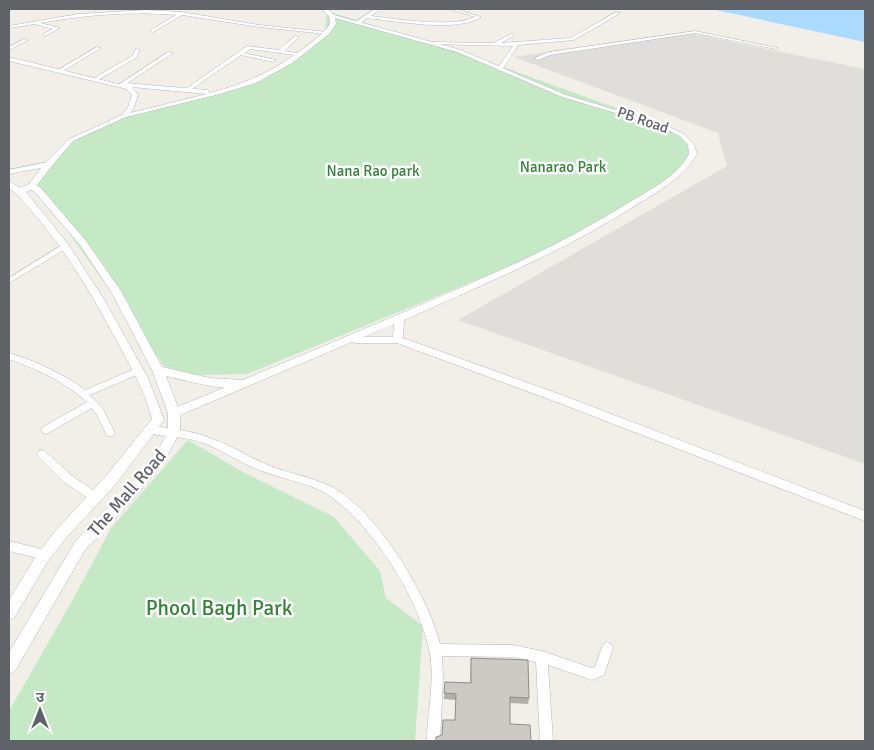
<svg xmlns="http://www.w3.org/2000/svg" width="874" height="750" viewBox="0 0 874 750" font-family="Signika,'Noto Sans Devanagari',sans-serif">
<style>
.industrial{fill:#e0deda}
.green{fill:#c5e8c5}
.water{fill:#aadaff}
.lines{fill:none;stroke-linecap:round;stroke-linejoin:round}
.minor-casing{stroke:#b5b8bc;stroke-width:1}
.tertiary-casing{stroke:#b5b8bc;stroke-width:1}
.secondary-casing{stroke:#b6babf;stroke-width:1}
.minor{fill:#fff;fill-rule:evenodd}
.tertiary{fill:#fff;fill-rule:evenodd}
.secondary{fill:#fff;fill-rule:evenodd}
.wall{fill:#afaea9}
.building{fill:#cccac5;stroke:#8f8d8a}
.labels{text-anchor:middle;stroke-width:5;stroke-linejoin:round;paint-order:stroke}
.far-street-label{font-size:15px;fill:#5f6368;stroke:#fff}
.far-park-label{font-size:15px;fill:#348238;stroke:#fff}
.street-label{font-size:18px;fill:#5f6368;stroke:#fff}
.near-park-label{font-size:21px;fill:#348238;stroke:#fff}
</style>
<rect width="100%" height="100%" fill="#f1efe8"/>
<path class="industrial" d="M684,32l181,37v395l-407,-144 269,-154 -9,-33 -204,-76z"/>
<path class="green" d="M327,11l151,47 196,71 22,23 -33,35 -91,54 -325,133 -50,1 -33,-9 -128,-179 13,-23 26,-25 35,-18 108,-28 54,-21 53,-41z
M188,440l53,31 93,46 46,54 6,27 37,28 -8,115h-406v-30l67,-117 35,-66z"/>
<path class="water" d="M711,9h154v33z"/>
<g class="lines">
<defs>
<path id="minor" d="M375,9h5l-9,7c26,3 80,12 104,1l-26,-8h6l26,8c-23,16 -86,4 -114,1l-6,5h-4v-2z
M146,10l36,2 77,13 68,7 2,1 -2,1 -68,-7 -77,-12 -29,17h-2v-2l25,-15c-46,-4 -91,0 -136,8l20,5 -15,8 -2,-1v-1l10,-5 -18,-5 -26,4v-2l69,-12z
M616,12l4,1 -46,27 -56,5 -16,25 -2,1 -3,-2 16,-23 -82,-2 -2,-1 2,-1 63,1 17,-9h2v2l-12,7 70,-5z
M695,31l83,17 -2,1 -81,-16 -145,22 -12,5 -3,-2 14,-6z
M295,36l4,1 -15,14 18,3v2l-52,-7 -6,4 32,7 -3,2 -32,-7 -52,36 -5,-1 63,-44 32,4z
M24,39l4,1 -19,10v-3z
M97,47l4,1 -38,23 -5,-1z
M136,49l4,1 -4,8 -38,22h-4v-2l38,-22z
M168,52l5,1 -50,33 -5,-1z
M62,245h3l4,2 -60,36v-5z
M9,353c27,8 53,20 76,37l50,-21h6l1,2 -1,2 -51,22 13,14 12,24 -2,3h-6l-10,-21 -5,-7 -46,26 -3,-1 -2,-3 2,-3 44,-25c-22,-20 -50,-33 -78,-43z
M152,426c22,3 43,5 63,14 17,6 32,16 48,23 22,10 47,13 69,24 45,24 96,108 108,157l73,1 29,6 50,17 3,-1 8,-23 4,-2 4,2 2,4 -9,27 -12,5 -44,-15 5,76h-13l-4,-79 -23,-5 -71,-1 1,22 -3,63h-13c0,-28 8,-59 3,-87 -9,-52 -58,-131 -103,-160 -20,-12 -46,-15 -68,-24 -21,-8 -40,-23 -62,-29 -16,-5 -33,-4 -48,-8l-2,-3 2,-3z
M42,450l3,1 27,25 27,18 1,3 -1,3 -4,1 -4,-1 -27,-18 -25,-25 -2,-3 2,-3z
M9,541l36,9 4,2 1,3 -1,3 -4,2 -36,-9z"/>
<path id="tertiary" d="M322,9h6l6,6 127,35 105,45 97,29 21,10 10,11 3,9c-16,26 -40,38 -64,53 -73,46 -151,78 -229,113l-1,18 164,59 298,114v10l-306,-118 -162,-60h-41l-4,-1 -174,74h-8l-1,-3 1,-3c83,-34 166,-69 248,-104 71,-30 141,-60 207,-101 24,-15 50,-26 64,-51l-1,-9 -8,-9 -21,-10 -97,-29 -105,-45 -122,-34 1,6 -7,10 -37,29 -34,19 -38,12 -94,23 -53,24 -23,27 -16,21h-3l-4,-2 17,-23 25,-25 53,-24 6,-8 4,-12 -5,-6 -118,-28v-4l113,28 3,-2 82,7 2,1v2c38,-9 68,-24 99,-48 8,-6 16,-12 22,-21l-1,-8zM132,87l75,7 -77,19 4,-6 4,-12zM394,324l-1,13h-29z"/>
<path id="secondary" d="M48,162l4,2 -1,2 -42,8v-4z
M9,181l11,7 9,-4 11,3 46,54 35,50 41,76 48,11 32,2 6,4c-9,12 -68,-5 -82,-8l14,37v19l-15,28 -33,41 -47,49 -70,121 -6,3v-22l66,-110 47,-49 35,-41 11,-20v-19l-16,-43 -40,-77 -32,-48 -46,-54 -4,-1 -4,2 42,52 37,57 43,77 16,42 -48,64 -49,53 -19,24 -34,57 -5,2v-20l29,-47 19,-24 49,-53 46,-57c-8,-30 -23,-56 -38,-83 -21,-40 -45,-80 -74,-115 -10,-12 -19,-24 -31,-33z"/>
</defs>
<use href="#minor" class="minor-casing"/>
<use href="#tertiary" class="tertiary-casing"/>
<use href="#secondary" class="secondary-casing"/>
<use href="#minor" class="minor"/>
<use href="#tertiary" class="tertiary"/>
<use href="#secondary" class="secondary"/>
</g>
<path class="wall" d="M471,658l58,40 -1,6 -18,-1 -68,32 13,-15 1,-20 -12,-1 1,-17 25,1z"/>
<path class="building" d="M471,658l57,2 1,38 -19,-1v27l20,1 1,16h-95v-4l6,-2 1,-15h12l1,-26 -12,-1 1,-11 26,1z"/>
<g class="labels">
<g class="far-street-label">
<text transform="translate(643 120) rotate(19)" y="5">PB Road</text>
</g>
<g class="far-park-label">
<text x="563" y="172">Nanarao Park</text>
<text x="373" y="176">Nana Rao park</text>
</g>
<g class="street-label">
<text transform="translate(127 493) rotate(-49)" y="6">The Mall Road</text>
</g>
<g class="near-park-label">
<text x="219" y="615">Phool Bagh Park</text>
</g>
</g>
<rect width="874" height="750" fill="none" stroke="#5f6368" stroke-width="20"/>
<g transform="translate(40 710)" stroke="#ffffff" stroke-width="4" paint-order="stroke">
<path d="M0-4L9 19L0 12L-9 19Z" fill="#5f6368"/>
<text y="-8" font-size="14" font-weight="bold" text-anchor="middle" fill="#5f6368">उ</text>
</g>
</svg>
